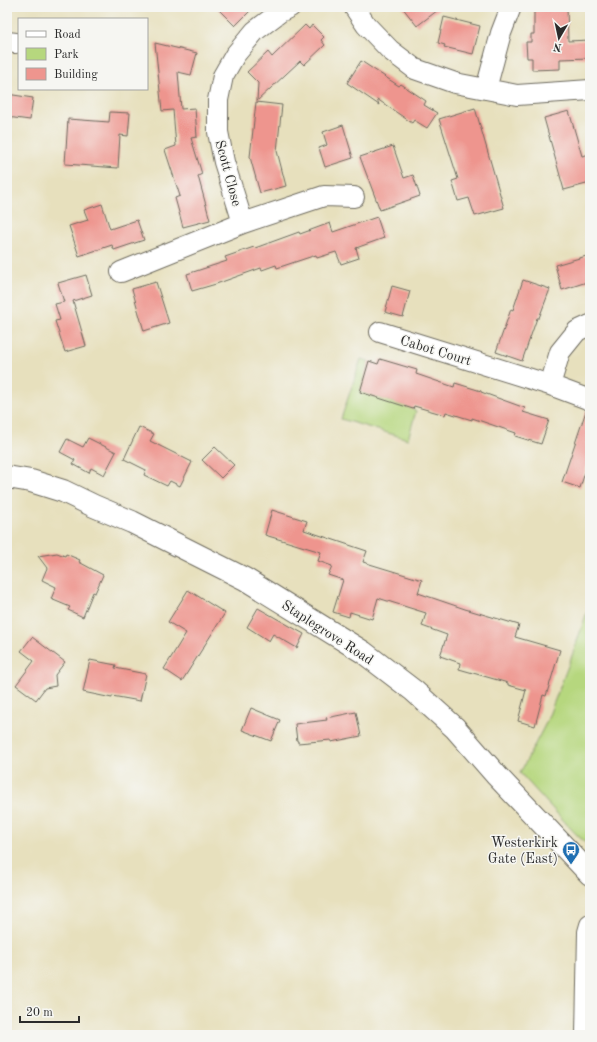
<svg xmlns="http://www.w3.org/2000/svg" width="597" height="1042" viewBox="0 0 597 1042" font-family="'Old Standard TT',serif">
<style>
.green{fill:#b6d77e;stroke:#708154}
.building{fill:#ee958e}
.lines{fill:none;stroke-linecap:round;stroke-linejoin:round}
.street-casing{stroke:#6d6a5e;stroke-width:22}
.primary-casing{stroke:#6d6a5e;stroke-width:24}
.street{stroke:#fff;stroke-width:20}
.primary{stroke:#fff;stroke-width:22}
.labels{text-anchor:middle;stroke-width:3;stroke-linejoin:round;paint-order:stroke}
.street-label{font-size:14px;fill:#2b2b2b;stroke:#f6f6f2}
.poi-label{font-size:14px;fill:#2b2b2b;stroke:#f6f6f2;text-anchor:end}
</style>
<rect width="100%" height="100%" fill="#f6f6f2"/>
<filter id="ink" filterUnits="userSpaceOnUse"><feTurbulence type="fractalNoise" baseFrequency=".025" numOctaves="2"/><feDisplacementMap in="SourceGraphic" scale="8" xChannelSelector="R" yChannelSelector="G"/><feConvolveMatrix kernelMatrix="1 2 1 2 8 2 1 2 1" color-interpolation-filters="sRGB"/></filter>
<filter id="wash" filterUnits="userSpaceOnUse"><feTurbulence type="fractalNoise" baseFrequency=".012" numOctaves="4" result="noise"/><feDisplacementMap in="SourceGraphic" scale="16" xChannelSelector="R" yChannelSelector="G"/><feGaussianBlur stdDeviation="0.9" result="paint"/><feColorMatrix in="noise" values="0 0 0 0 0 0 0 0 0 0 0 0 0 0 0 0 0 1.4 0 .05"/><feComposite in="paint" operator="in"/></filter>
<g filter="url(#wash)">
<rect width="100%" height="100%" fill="#e7e0bd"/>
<path class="green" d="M361,359l8,2 -9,31 53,17 3,2 -8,28 -67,-20z
M590,603v244l-16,-15 -54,-59 26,-50 27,-70z"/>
<g id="blocks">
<path class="building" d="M216,7h38l-19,19z
M402,7h40l-25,19z
M534,7h33l1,34 22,-1v18l-30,1v10l-28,1v-12h-5l-1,-16h5v-8h3z
M444,17l36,9 -7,28 -29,-7 1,-2 -7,-2z
M305,25l4,4 3,-4 12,12 -3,3 4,5 -21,20 -4,-4 -43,40 1,-18 -11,-11 21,-20 4,5z
M155,43l42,10 -6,22 -13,-3 3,37 14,-1 2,29 -6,1 11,36 -4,2 12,44 -27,7 -8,-29 5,-2 -15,-46 11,-4 -3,-36 -11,1z
M361,61l38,25 2,-2 25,17 -2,4 13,8 -10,15 -13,-8 -2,3 -35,-24 2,6 -32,-22z
M7,94l26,4 -3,22 -23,-3z
M256,102l26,3 -5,46 9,35 -26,7 -10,-36z
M475,108l29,100 -29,8 -6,-18 -11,3 -6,-20 6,-2 -19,-60z
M569,111l13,45 8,-2v29l-26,7 -20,-72z
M110,112l20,1 -2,23 -8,-1 -2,33 -53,-4 3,-45 41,3z
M343,125l10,33 -28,9 -6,-19 8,-3 -4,-13z
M393,146l11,32 9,-3 7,21 -40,14 -20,-53z
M102,204l8,25 27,-9 7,20 -30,10 -2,-5 -33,11 -10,-30 19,-6 -4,-10z
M377,217l7,21 -28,10 3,10 -18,6 -5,-12 -19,6 -1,-3 -39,13 -1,-3 -14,5 -1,-2 -45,16 -24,7 -5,-17 40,-13 -2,-4 29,-10 1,1 44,-16 1,2 30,-11 3,9z
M590,255v26l-28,9 -7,-25z
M86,275l6,20 -19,6 13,45 -21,6 -10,-31 5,-1 -5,-16 9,-2 -6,-19z
M523,280l27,9 -11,29h-2l-15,43 -26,-9 15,-43 2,1z
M156,282l13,41 -25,8 -12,-42z
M392,286l18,5 -7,26 -18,-5z
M380,359l37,11 -1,4 38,13 1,-4 26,8v1l44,16 -2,4 26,8 -8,24 -26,-8 1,-3 -44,-15v2l-26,-8 -1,3 -31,-9 -1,3 -53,-17 9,-31 9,3z
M586,411h4v46l-10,31 -18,-6z
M139,427l15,7 -4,7 42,21 -12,24 -10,-5 -3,5 -23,-11 2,-5 -22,-11z
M88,438l28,14 -12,23 -13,-7 -2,5 -16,-9 2,-4 -15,-8 7,-13 16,8z
M215,447l19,18 -13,13 -19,-18z
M272,510l35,11 -3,9 63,21 -4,11 59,18 -4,13 47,16 54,16 -4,12 45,13 -14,46 -3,-1 -8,31 -17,-5 8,-31 -18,-5v-2l-49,-14 1,-6 -20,-7 7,-21 -25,-9 4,-13 -48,-15 -6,21 -22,-7 -1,5 -16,-5 10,-32 -15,-5 4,-9 -14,-5 3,-9 -56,-17z
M57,553l8,3 1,-2 14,6 -1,2 24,13 -8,18 -2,-1 -10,25 -15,-7 2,-3 -19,-8 5,-12 -14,-7 5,-12 -9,-12z
M188,590l37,23 -43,68 -18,-12 22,-36 -18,-11z
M258,608l46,26 -7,14 -24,-14 -4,7 -22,-14z
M32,637l33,25 -10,13 1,11 -11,2 -9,12 -20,-15 18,-24 -13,-10z
M90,660l26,5 -1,3 31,6 -6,27 -28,-5v2l-29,-6z
M251,708l29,12 -9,21 -29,-11z
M356,712l5,24 -30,6v-2l-33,3v-2h-1l-2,-17 32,-4 -1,-2z"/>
</g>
</g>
<g filter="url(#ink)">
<use href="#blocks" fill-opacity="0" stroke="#6d6a5e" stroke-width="1"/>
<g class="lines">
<defs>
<path id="street" d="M354,7l12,18 24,25 25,19 40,14 62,12 73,-5
M7,42l9,1
M486,89l15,-56 10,-26
M243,223l-19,-61 -6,-30v-32l5,-24 12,-21 20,-24 25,-19 10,-5
M121,272l122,-49 81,-27 30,1
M380,332l170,53 40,15
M550,385l10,-33 17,-21 13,-6
M586,1035l2,-103 2,-7"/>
<path id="primary" d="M7,477l24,4 32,10 31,15 38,16 113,57 118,73 51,39 41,37 42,48 93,98"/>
</defs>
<use href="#street" class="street-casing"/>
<use href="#primary" class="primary-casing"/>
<use href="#street" class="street"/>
<use href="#primary" class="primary"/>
</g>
</g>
<defs>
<symbol id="bus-pin" viewBox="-11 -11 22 30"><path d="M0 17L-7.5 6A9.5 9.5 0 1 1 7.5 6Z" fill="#1f6fb2" stroke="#f6f6f2"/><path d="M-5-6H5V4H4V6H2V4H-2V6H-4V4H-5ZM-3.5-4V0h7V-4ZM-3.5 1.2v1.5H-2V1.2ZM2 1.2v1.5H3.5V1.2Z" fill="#fff"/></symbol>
</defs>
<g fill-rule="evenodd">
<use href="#bus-pin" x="561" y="840" width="20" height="27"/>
</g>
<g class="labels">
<g class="street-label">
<text transform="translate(229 173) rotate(75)" y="5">Scott Close</text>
<text transform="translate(436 350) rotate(17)" y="5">Cabot Court</text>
<text transform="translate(328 632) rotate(33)" y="5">Staplegrove Road</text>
</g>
<g class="poi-label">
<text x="558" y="847">Westerkirk<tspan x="558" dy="16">Gate (East)</tspan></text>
</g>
</g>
<rect width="597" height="1042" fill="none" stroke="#f6f6f2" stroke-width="24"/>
<rect x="18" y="18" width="130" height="72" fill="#f6f6f2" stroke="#a5a5a2"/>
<rect x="26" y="31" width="20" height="6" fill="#ffffff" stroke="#a5a5a2"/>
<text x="54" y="38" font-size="12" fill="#2b2b2b">Road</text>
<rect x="26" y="48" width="20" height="12" fill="#b6d77e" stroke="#a5a5a2"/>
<text x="54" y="58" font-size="12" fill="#2b2b2b">Park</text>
<rect x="26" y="68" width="20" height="12" fill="#ee958e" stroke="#a5a5a2"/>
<text x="54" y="78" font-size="12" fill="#2b2b2b">Building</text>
<g transform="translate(559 38) rotate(189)" stroke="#f6f6f2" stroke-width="3" paint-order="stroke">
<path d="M0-3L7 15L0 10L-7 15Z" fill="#2b2b2b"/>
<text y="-6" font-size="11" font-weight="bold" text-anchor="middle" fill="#2b2b2b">N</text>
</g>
<path d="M20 1016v6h59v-6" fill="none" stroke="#2b2b2b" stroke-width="2"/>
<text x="26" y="1016" font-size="12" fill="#2b2b2b" stroke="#f6f6f2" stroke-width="3" paint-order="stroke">20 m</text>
</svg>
